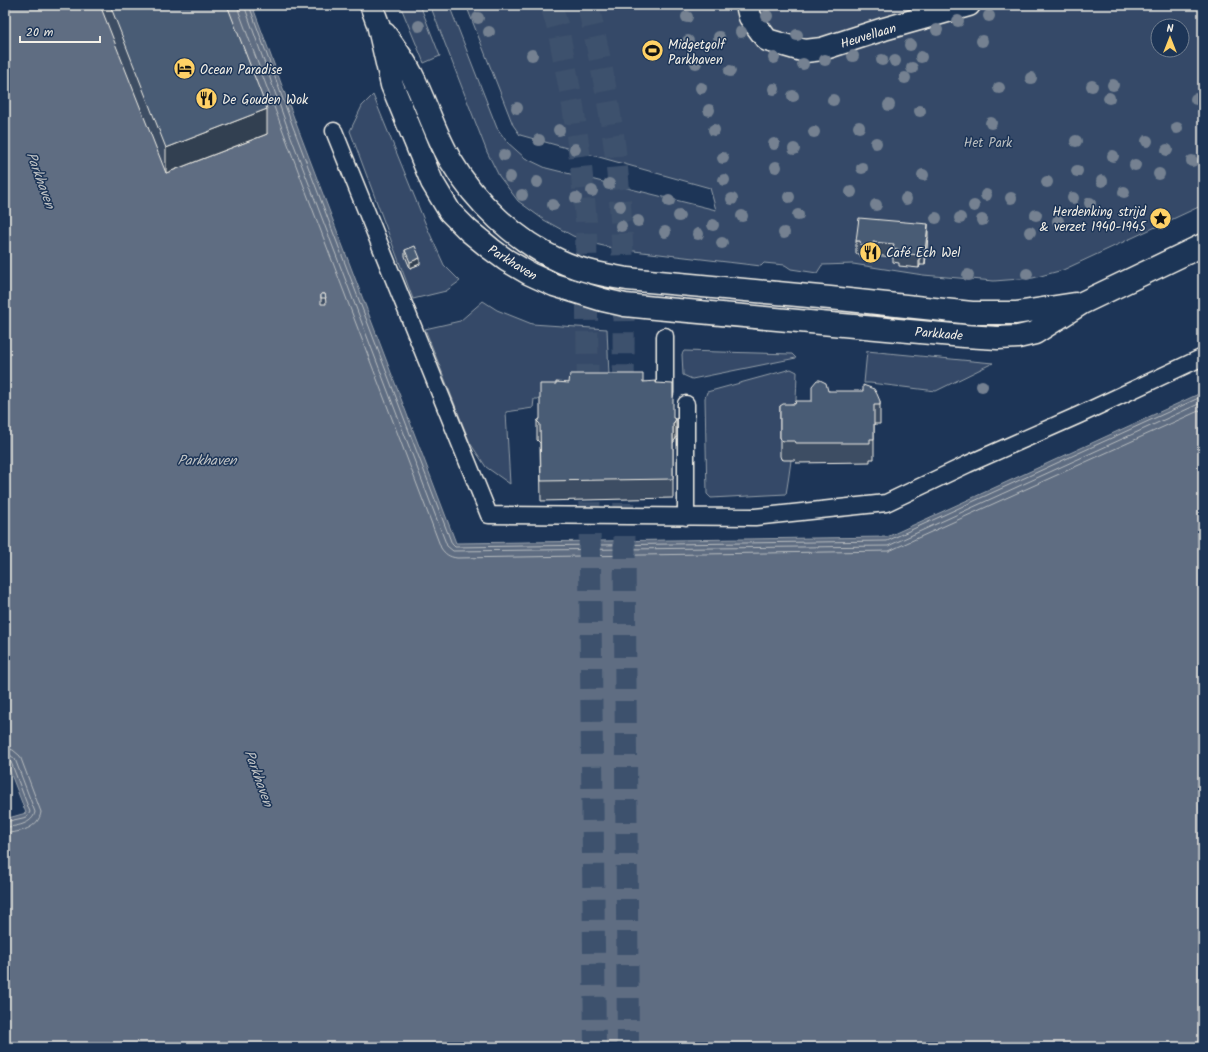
<svg xmlns="http://www.w3.org/2000/svg" width="1208" height="1052" viewBox="0 0 1208 1052" font-family="Kalam,sans-serif">
<style>
.green{fill:#354a67;stroke:#949ea8;fill-rule:evenodd}
.water{fill:#5e6d82;stroke:#9aa2ab}
.lines{fill:none;stroke-linecap:round;stroke-linejoin:round}
.shore{stroke:#b8bcbf;stroke-width:1}
.trunk-tunnel{stroke:#3d516d;stroke-width:22;stroke-dasharray:22 11;stroke-linecap:butt}
.service-casing{stroke:#f4f1e8;stroke-width:19}
.minor-casing{stroke:#f4f1e8;stroke-width:25}
.tertiary-casing{stroke:#f4f1e8;stroke-width:25}
.service{stroke:#1d3557;stroke-width:16}
.minor{stroke:#1d3557;stroke-width:22}
.tertiary{stroke:#1d3557;stroke-width:22}
.tree{fill:#748191}
.wall{fill:#3e4e64;stroke:#f4f1e8}
.shaded-wall{fill:#324051;stroke:#f4f1e8}
.building{fill:#485b74;stroke:#f4f1e8}
.labels{text-anchor:middle;stroke-width:3;stroke-linejoin:round;paint-order:stroke}
.street-label{font-size:13px;fill:#f4f1e8;stroke:#1d3557}
.poi-label{font-size:13px;fill:#f4f1e8;stroke:#1d3557;text-anchor:start}
.park-label{font-size:13px;fill:#bbbfc1;stroke:#1d3557}
.water-label{font-size:14px;font-style:italic;fill:#c0c3c4;stroke:#1d3557}
</style>
<rect width="100%" height="100%" fill="#1d3557"/>
<filter id="ink" filterUnits="userSpaceOnUse"><feTurbulence type="fractalNoise" baseFrequency=".025" numOctaves="2"/><feDisplacementMap in="SourceGraphic" scale="8" xChannelSelector="R" yChannelSelector="G"/><feConvolveMatrix kernelMatrix="1 2 1 2 8 2 1 2 1" color-interpolation-filters="sRGB"/></filter>
<g filter="url(#ink)">
<path class="green" d="M400,5h20l20,51 -16,7z
M430,5h19l48,123 10,14 18,16 21,10 170,42 -6,-22 -190,-53 -7,-10 -47,-120h737v200l-140,65 -30,8 -39,3 -71,-6 -70,-11 -31,1 -5,8 -26,-4 -6,-4 -21,-2 -3,3 -144,-17 -22,-5 -22,-8 -29,-16 -26,-19 -19,-25 -12,-24zM1158,26h24v24h-24z
M373,95l53,130 18,40 16,16 -14,10 -33,8 -63,-168 12,-25z
M483,301l14,9 35,14 75,5 3,70h-76l-1,9 -27,4 4,72 -24,-17 -16,-24 -45,-114 35,-8z
M684,351l108,3 4,4 -104,21 -9,-4 -1,-21z
M867,351l126,12 -57,28 -66,-8h-6z
M791,369l6,3c-1,42 -4,82 -11,122l-75,4 -4,-4 -2,-96 2,-6z"/>
<path class="water" d="M5,5h247l45,121 159,417 431,-6 316,-145v655h-1198v-228l21,-6 -21,-54z"/>
<g class="lines">
<path class="shore" d="M238,5l1,7 44,119 158,417c4,6 8,9 16,10l432,-7 314,-142
M244,5l44,124 159,417 6,5 435,-5 315,-144
M249,5l44,122 159,417 3,3 432,-6 316,-145
M5,748l8,2 7,6 21,56c-2,16 -22,21 -36,21
M5,754l5,1 5,4 20,53c-2,12 -20,15 -30,15
M5,759l3,1 3,2 19,50 -3,5 -22,5"/>
<path class="trunk-tunnel" d="M551,5l7,23 15,78 8,60 5,55 2,184
M588,5c13,57 25,115 30,174 7,74 5,150 6,225
M589,469l6,578
M624,470l4,577"/>
<defs>
<path id="service" d="M334,131l155,384 266,2 131,-14 82,-39 111,-49 124,-58
M665,393v-57
M686,404v113"/>
<path id="minor" d="M747,5l3,12 17,23 38,11 17,-2 62,-20 85,-24"/>
<path id="tertiary" d="M371,5l7,19 14,61 40,97 18,30 19,19 22,18 15,11 24,14 24,11 49,15 22,5 30,3 309,28 34,2 20,-1 17,-4 47,-30 121,-58
M385,34c9,13 20,27 27,41 14,28 23,59 39,86 24,41 65,80 109,100 21,10 44,14 67,18l203,19 142,15h44l59,-9"/>
</defs>
<use href="#service" class="service-casing"/>
<use href="#minor" class="minor-casing"/>
<use href="#tertiary" class="tertiary-casing"/>
<use href="#service" class="service"/>
<use href="#minor" class="minor"/>
<use href="#tertiary" class="tertiary"/>
</g>
<g class="tree">
<circle cx="767" cy="16" r="6"/>
<circle cx="989" cy="16" r="6"/>
<circle cx="687" cy="17" r="6"/>
<circle cx="478" cy="18" r="6"/>
<circle cx="958" cy="21" r="6"/>
<circle cx="419" cy="26" r="6"/>
<circle cx="937" cy="30" r="6"/>
<circle cx="489" cy="32" r="6"/>
<circle cx="741" cy="32" r="6"/>
<circle cx="797" cy="35" r="6"/>
<circle cx="719" cy="37" r="6"/>
<circle cx="688" cy="41" r="6"/>
<circle cx="982" cy="41" r="6"/>
<circle cx="910" cy="45" r="6"/>
<circle cx="532" cy="55" r="6"/>
<circle cx="853" cy="56" r="6"/>
<circle cx="921" cy="57" r="6"/>
<circle cx="774" cy="58" r="6"/>
<circle cx="825" cy="60" r="6"/>
<circle cx="882" cy="60" r="6"/>
<circle cx="895" cy="61" r="6"/>
<circle cx="696" cy="63" r="6"/>
<circle cx="803" cy="64" r="6"/>
<circle cx="912" cy="68" r="6"/>
<circle cx="730" cy="71" r="6"/>
<circle cx="905" cy="78" r="6"/>
<circle cx="1031" cy="78" r="6"/>
<circle cx="1113" cy="85" r="6"/>
<circle cx="1092" cy="86" r="6"/>
<circle cx="701" cy="88" r="6"/>
<circle cx="999" cy="88" r="6"/>
<circle cx="774" cy="89" r="6"/>
<circle cx="793" cy="96" r="6"/>
<circle cx="1109" cy="98" r="6"/>
<circle cx="1196" cy="99" r="6"/>
<circle cx="833" cy="100" r="6"/>
<circle cx="889" cy="105" r="6"/>
<circle cx="517" cy="108" r="6"/>
<circle cx="709" cy="110" r="6"/>
<circle cx="920" cy="111" r="6"/>
<circle cx="991" cy="123" r="6"/>
<circle cx="859" cy="127" r="6"/>
<circle cx="1177" cy="128" r="6"/>
<circle cx="559" cy="130" r="6"/>
<circle cx="714" cy="130" r="6"/>
<circle cx="814" cy="132" r="6"/>
<circle cx="539" cy="140" r="6"/>
<circle cx="1076" cy="141" r="6"/>
<circle cx="1147" cy="141" r="6"/>
<circle cx="876" cy="143" r="6"/>
<circle cx="774" cy="144" r="6"/>
<circle cx="575" cy="149" r="6"/>
<circle cx="794" cy="149" r="6"/>
<circle cx="1167" cy="150" r="6"/>
<circle cx="504" cy="155" r="6"/>
<circle cx="1113" cy="156" r="6"/>
<circle cx="723" cy="158" r="6"/>
<circle cx="1192" cy="161" r="6"/>
<circle cx="1135" cy="165" r="6"/>
<circle cx="776" cy="167" r="6"/>
<circle cx="862" cy="168" r="6"/>
<circle cx="1077" cy="171" r="6"/>
<circle cx="1159" cy="174" r="6"/>
<circle cx="923" cy="175" r="6"/>
<circle cx="510" cy="177" r="6"/>
<circle cx="724" cy="180" r="6"/>
<circle cx="1102" cy="181" r="6"/>
<circle cx="537" cy="182" r="6"/>
<circle cx="1047" cy="182" r="6"/>
<circle cx="609" cy="184" r="6"/>
<circle cx="592" cy="191" r="6"/>
<circle cx="851" cy="192" r="6"/>
<circle cx="1124" cy="192" r="6"/>
<circle cx="522" cy="195" r="6"/>
<circle cx="986" cy="195" r="6"/>
<circle cx="789" cy="197" r="6"/>
<circle cx="576" cy="198" r="6"/>
<circle cx="1011" cy="198" r="6"/>
<circle cx="1073" cy="198" r="6"/>
<circle cx="732" cy="199" r="6"/>
<circle cx="906" cy="199" r="6"/>
<circle cx="669" cy="201" r="6"/>
<circle cx="1090" cy="203" r="6"/>
<circle cx="553" cy="205" r="6"/>
<circle cx="876" cy="205" r="6"/>
<circle cx="620" cy="206" r="6"/>
<circle cx="974" cy="206" r="6"/>
<circle cx="798" cy="215" r="6"/>
<circle cx="1036" cy="215" r="6"/>
<circle cx="679" cy="216" r="6"/>
<circle cx="742" cy="216" r="6"/>
<circle cx="936" cy="218" r="6"/>
<circle cx="960" cy="218" r="6"/>
<circle cx="982" cy="220" r="6"/>
<circle cx="638" cy="221" r="6"/>
<circle cx="1058" cy="221" r="6"/>
<circle cx="713" cy="225" r="6"/>
<circle cx="621" cy="226" r="6"/>
<circle cx="665" cy="232" r="6"/>
<circle cx="1030" cy="232" r="6"/>
<circle cx="784" cy="233" r="6"/>
<circle cx="698" cy="234" r="6"/>
<circle cx="722" cy="243" r="6"/>
<circle cx="1027" cy="274" r="6"/>
<circle cx="968" cy="275" r="6"/>
<circle cx="982" cy="386" r="6"/>
</g>
<path class="wall" d="M100,5h127l40,129 -101,39z
M928,237l-3,28h-5l-1,3 -20,-2v-3l-6,-1v-5l-20,-2 -1,4 -11,-1 -1,-4h-4v-13z
M405,250l15,14 -10,4 -5,-12z
M321,294h4l1,10h-5z
M643,382l13,1 17,35 3,20 -3,5v55l-132,3 -1,-58 -3,-3v-19l3,-2 16,-35 13,-1z
M828,391l52,10v23h-6v35h-4v3l-74,1 -1,-3h-11l-3,-1 -1,-3v-50l32,-5z"/>
<path class="shaded-wall" d="M267,109v25l-101,39v-25z
M928,224v13l-3,28v-13z
M873,242v13l-1,4v-13z
M920,252v13l-1,3v-13z
M420,258v6l-10,4v-6z
M676,419v19l-3,5v-19z"/>
<path class="building" d="M110,5h117l40,104 -101,39z
M859,218l69,6 -3,28h-5l-1,3 -20,-2v-3l-6,-1 1,-5 -21,-2 -1,4 -11,-1 -1,-4h-4z
M415,246l5,12 -10,4 -5,-12z
M321,294h4l1,4h-5z
M570,374h73v8l13,-1v2l17,1v34l3,1 -3,5v55l-132,2 -1,-57 -3,-3 3,-2v-35h16v-2l13,1z
M817,380h3l6,3 2,8h35v-6l11,4 3,5 3,7v4h-6v34h-4v4h-74l-1,-2h-11l-3,-1 -1,-3v-31l3,-2h12l1,-3h16v-15z"/>
</g>
<defs>
<symbol id="stadium-disc" viewBox="-11 -11 22 22"><circle r="9.5" fill="#ffd166" stroke="#1d3557"/><path d="M0-5a6.5 5 0 1 0 0 10a6.5 5 0 1 0 0-10ZM-3.5-1.8h7v3.6h-7Z" fill="#111"/></symbol>
<symbol id="hotel-disc" viewBox="-11 -11 22 22"><circle r="9.5" fill="#ffd166" stroke="#1d3557"/><path d="M-6-4.5h1.5V1H6V5H4.5V3h-9V5H-6ZM-4 0a1.8 1.8 0 1 1 3.6 0ZM.5 0V-2.5h3Q6-2.5 6 0Z" fill="#111"/></symbol>
<symbol id="restaurant-disc" viewBox="-11 -11 22 22"><circle r="9.5" fill="#ffd166" stroke="#1d3557"/><path d="M-5-6h1v4h1v-4h1v4h1v-4h1v5L-1.5 .5V6h-2V.5L-5-1ZM5-6V6H3V1.5H1.5Q1.5-4 5-6Z" fill="#111"/></symbol>
<symbol id="sight-disc" viewBox="-11 -11 22 22"><circle r="9.5" fill="#ffd166" stroke="#1d3557"/><path d="M0-6L1.8-2.2L6-1.7L2.9 1.2L3.7 5.4L0 3.3L-3.7 5.4L-2.9 1.2L-6-1.7L-1.8-2.2Z" fill="#111"/></symbol>
</defs>
<g fill-rule="evenodd">
<use href="#stadium-disc" x="640" y="38" width="25" height="25"/>
<use href="#hotel-disc" x="172" y="56" width="25" height="25"/>
<use href="#restaurant-disc" x="194" y="86" width="25" height="25"/>
<use href="#sight-disc" x="1148" y="206" width="25" height="25"/>
<use href="#restaurant-disc" x="858" y="240" width="25" height="25"/>
</g>
<g class="labels">
<g class="street-label">
<text transform="translate(868 35) rotate(-17)" y="5">Heuvellaan</text>
<text transform="translate(513 262) rotate(32)" y="5">Parkhaven</text>
<text transform="translate(939 333) rotate(5)" y="5">Parkkade</text>
</g>
<g class="poi-label">
<text x="668" y="49">Midgetgolf<tspan x="668" dy="15">Parkhaven</tspan></text>
<text x="200" y="74">Ocean Paradise</text>
<text x="222" y="104">De Gouden Wok</text>
<text x="1146" y="216" text-anchor="end">Herdenking strijd<tspan x="1146" dy="15">&amp; verzet 1940-1945</tspan></text>
<text x="886" y="257">Café Ech Wel</text>
</g>
<g class="park-label">
<text x="988" y="147">Het Park</text>
</g>
<g class="water-label">
<text transform="translate(41 180) rotate(70)" y="5">Parkhaven</text>
<text x="207" y="465">Parkhaven</text>
<text transform="translate(259 778) rotate(70)" y="5">Parkhaven</text>
</g>
</g>
<rect width="1208" height="1052" fill="none" stroke="#1d3557" stroke-width="20"/>
<rect x="10" y="10" width="1188" height="1032" fill="none" stroke="#f4f1e8" stroke-width="1.5" filter="url(#ink)"/>
<g transform="translate(1170 38)"><circle r="19" fill="#1d3557" stroke="#738091"/>
<path d="M0-3L7 15L0 10L-7 15Z" fill="#ffd166"/>
<text y="-6" font-size="11" font-weight="bold" text-anchor="middle" fill="#f4f1e8">N</text>
</g>
<path d="M20 36v6h80v-6" fill="none" stroke="#f4f1e8" stroke-width="2"/>
<text x="26" y="36" font-size="12" fill="#f4f1e8" stroke="#1d3557" stroke-width="3" paint-order="stroke">20 m</text>
</svg>
